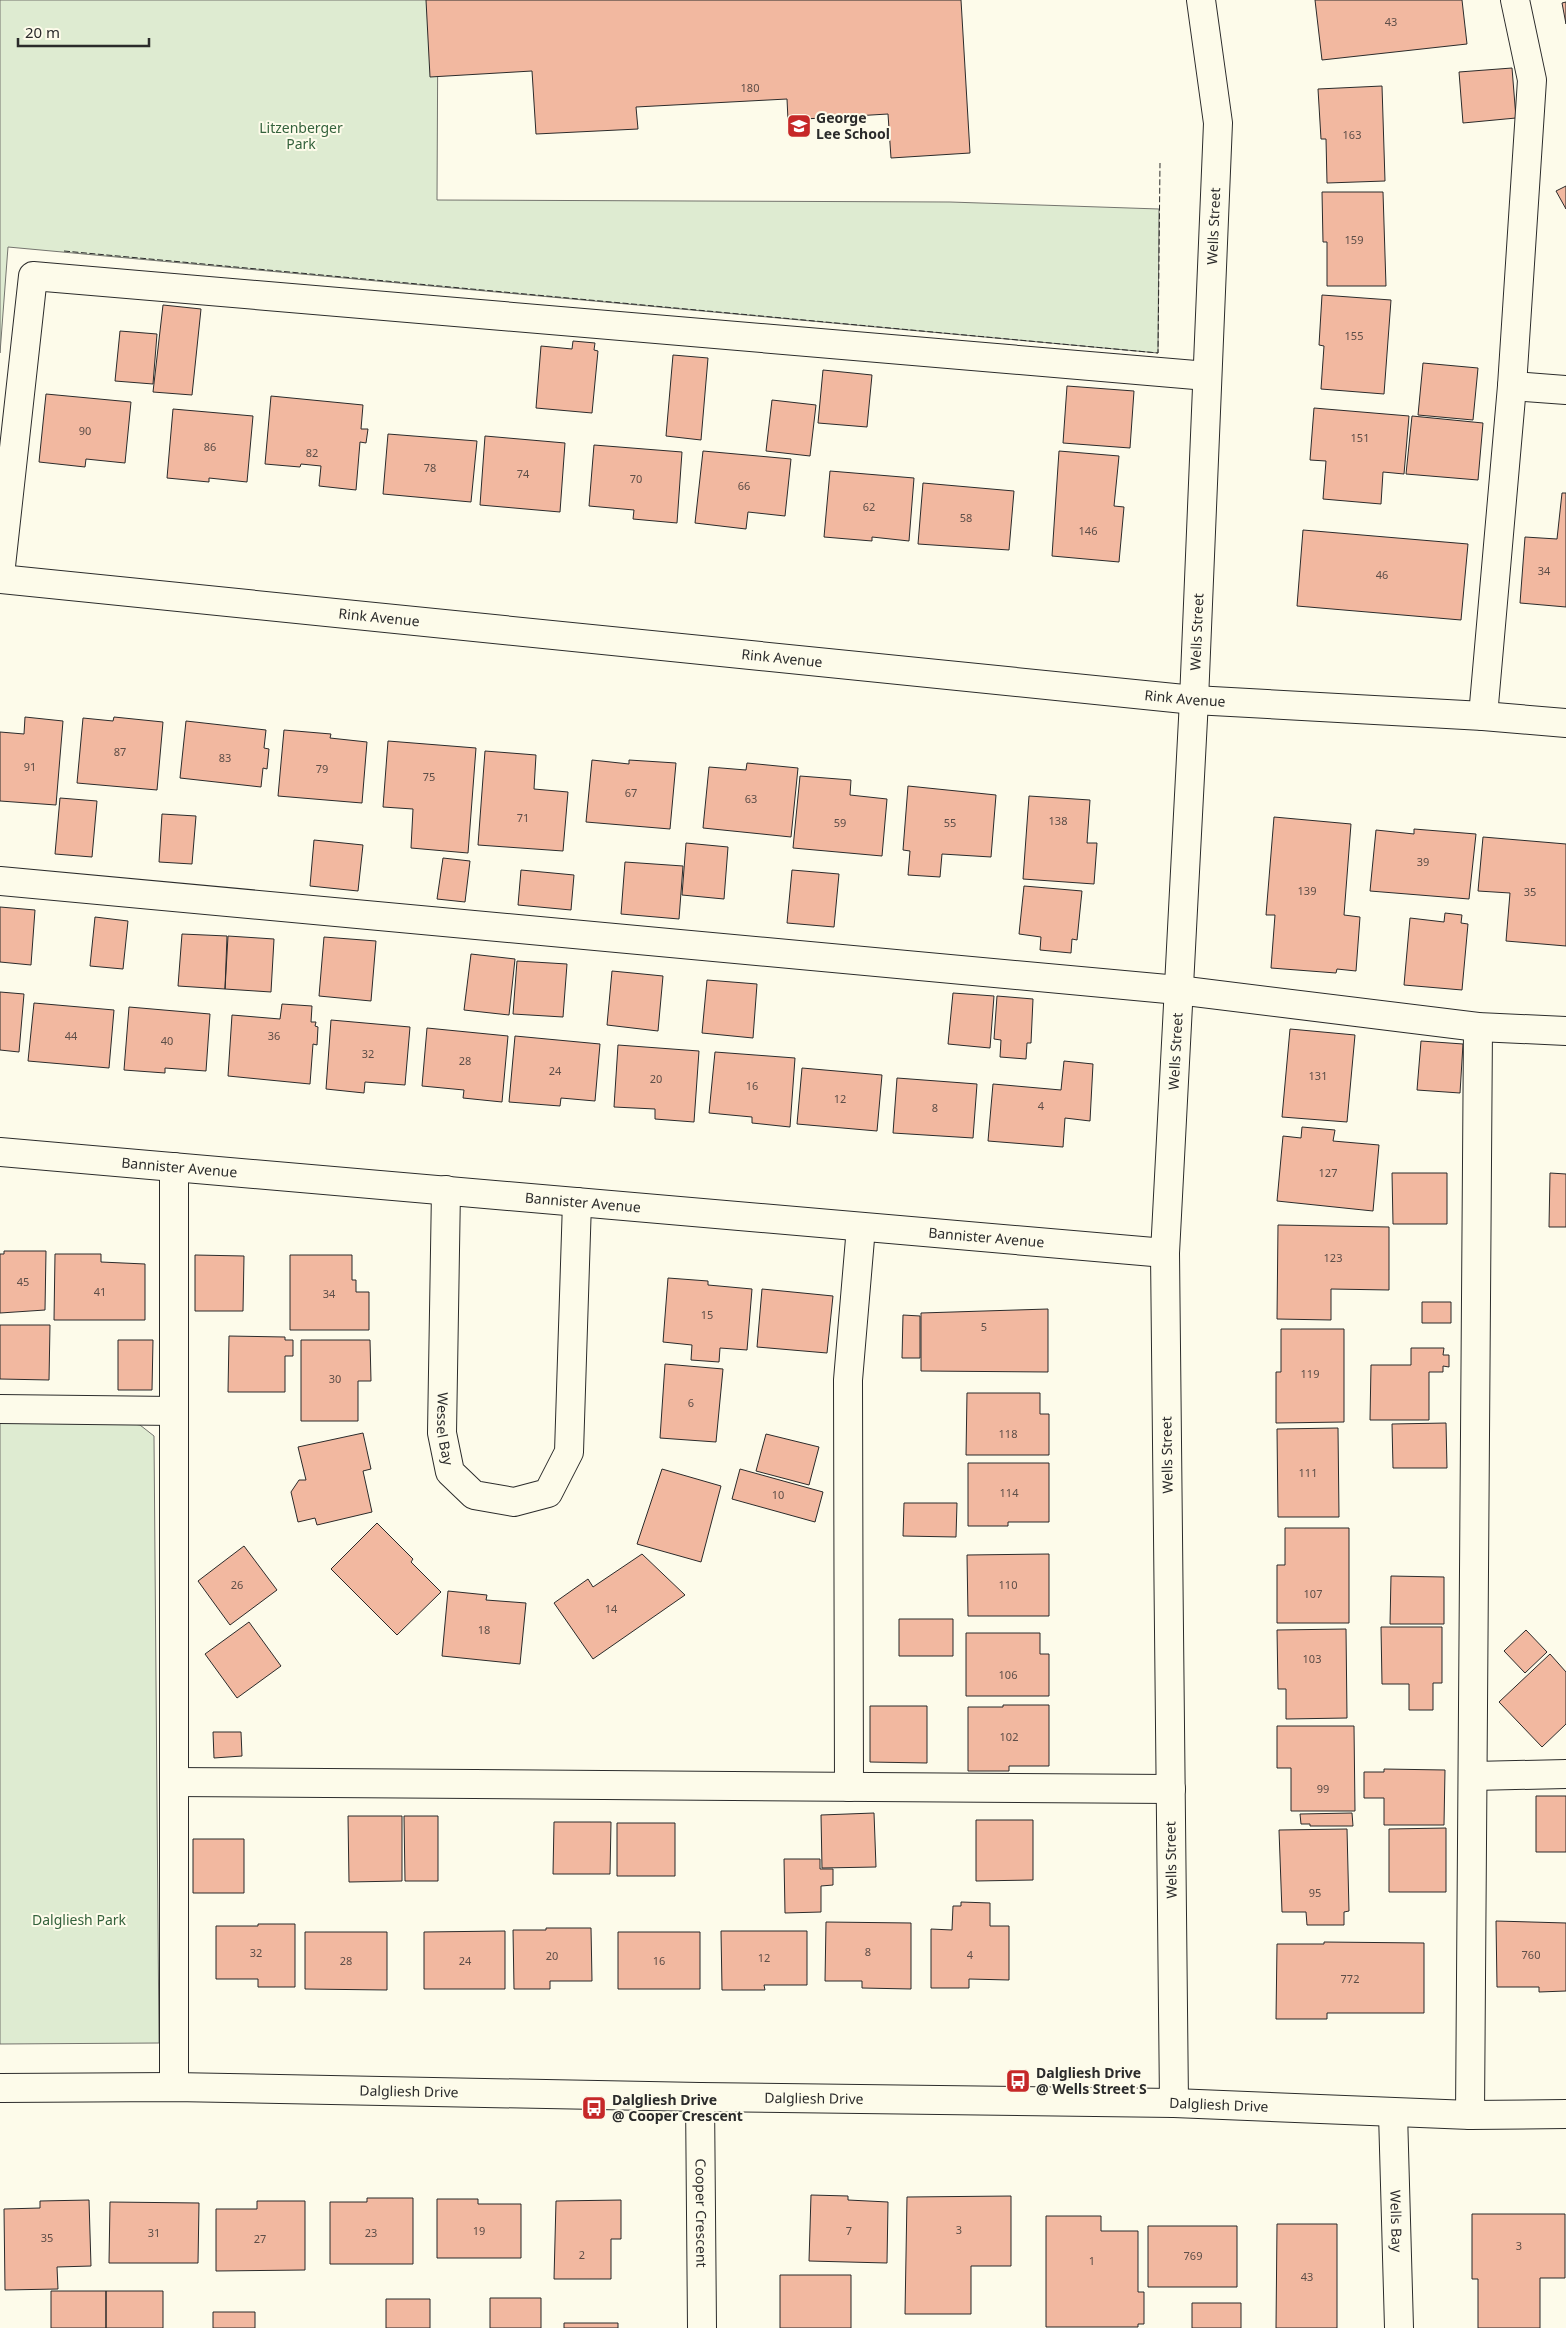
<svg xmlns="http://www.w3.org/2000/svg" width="1566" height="2328" viewBox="0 0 1566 2328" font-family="'Noto Sans',sans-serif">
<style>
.green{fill:#deebd1;stroke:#74746e}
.building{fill:#f2b8a0;stroke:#2b2b2b}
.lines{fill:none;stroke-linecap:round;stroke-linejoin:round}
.minor-casing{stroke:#2b2b2b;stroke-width:30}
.minor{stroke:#fdfbea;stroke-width:28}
.fence{stroke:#2b2b2b;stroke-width:1;stroke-dasharray:6 2.5;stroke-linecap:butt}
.labels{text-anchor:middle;stroke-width:4;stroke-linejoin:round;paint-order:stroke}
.number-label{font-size:11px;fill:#5d4e48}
.poi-label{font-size:14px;font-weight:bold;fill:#2b2b2b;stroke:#fdfbea;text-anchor:start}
.park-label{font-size:14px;fill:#34623c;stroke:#fdfbea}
.street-label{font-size:14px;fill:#2b2b2b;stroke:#fdfbea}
</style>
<rect width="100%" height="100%" fill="#fdfbea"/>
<path class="green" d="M0,0h438l-1,200 513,2 209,7 -1,144 -1150,-106 -8,106z
M0,1419l110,1 30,5 14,11 5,607 -159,1z"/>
<path class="building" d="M426,0h535l9,153 -79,5 -3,-44 -100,6 -1,-21 -151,8 2,22 -102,5 -4,-63 -102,6z
M1315,0h147l5,44 -145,16z
M1566,2v22l-4,-21z
M1512,68l4,50 -53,5 -4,-51z
M1382,86l3,95 -58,2 -1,-44h-5l-3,-50z
M1566,186v23l-10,-18z
M1322,192h61l3,94h-59v-44h-4z
M1322,295l69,5 -7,94 -63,-5 3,-43 -5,-1z
M163,305l38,4 -9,86 -39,-3z
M120,331l37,3 -4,50 -38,-3z
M573,341l22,2 -1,7 4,1 -6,62 -56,-5 5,-62 31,3z
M673,355l35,3 -7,82 -35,-4z
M1423,363l55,5 -5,52 -55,-5z
M823,370l49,5 -5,52 -49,-4z
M1067,386l67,5 -4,57 -67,-5z
M46,394l85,8 -6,61 -39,-4 -1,8 -46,-5z
M271,396l92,9 -2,24h7l-2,14 -6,-1 -4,48 -37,-4 2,-20 -20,-2 -1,3 -35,-3z
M772,400l44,5 -6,51 -44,-5z
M1314,408l95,8 -5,58 -21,-2 -2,32 -58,-5 3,-38 -16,-1z
M173,409l80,7 -6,66 -38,-4v4l-42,-4z
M1412,416l71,7 -5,57 -72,-6z
M388,434l89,7 -6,61 -88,-8z
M485,436l80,7 -5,69 -80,-7z
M594,445l88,7 -5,71 -44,-4 1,-9 -45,-4z
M703,451l88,8 -6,57 -37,-4 -2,17 -51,-6z
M1059,451l60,5 -5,50 10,1 -5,55 -67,-6z
M830,471l84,7 -5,63 -37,-4v4l-48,-4z
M923,483l91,8 -5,59 -91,-6z
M1562,493h4v114l-46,-4 5,-66 32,2z
M1303,530l165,14 -7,76 -164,-14z
M25,717l38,4 -7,84 -56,-4v-69l24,2z
M114,717l49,5 -6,68 -80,-7 6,-65 30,3z
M186,721l80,9 -2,18 5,1 -2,20 -4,-1 -2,19 -81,-9z
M284,730l47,4 -1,4 37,4 -5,61 -84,-7z
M388,741l88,7 -8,105 -57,-5 2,-39 -30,-2z
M485,751l51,4 -2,34 34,3 -5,59 -85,-6z
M592,760l37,4v-4l47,3 -6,66 -84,-7z
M747,763l51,5 -7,69 -88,-9 6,-61 37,3z
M800,776l51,4 -1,15 37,4 -5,57 -89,-8z
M908,786l88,9 -5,62 -49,-3 -2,23 -32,-2 2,-24 -7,-1z
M1029,796l61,4 -3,43h10l-3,41 -71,-5z
M60,798l37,3 -5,56 -37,-3z
M162,814l34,2 -4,48 -33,-2z
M1274,817l77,7 -7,91 16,2 -4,54 -19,-2 -1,4 -65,-5 4,-53h-9z
M1414,829l62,5 -7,65 -99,-8 6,-61 38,4z
M1483,837l83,7v102l-60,-5 4,-48 -32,-2z
M314,840l49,5 -5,46 -48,-5z
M686,843l42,4 -4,52 -42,-4z
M443,858l27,3 -5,41 -28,-3z
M625,862l58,4 -4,53 -58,-5z
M521,870l53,5 -3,35 -53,-5z
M792,870l47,4 -5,53 -47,-4z
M1024,886l58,5 -5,49 -5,-1 -1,14 -31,-3 1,-13 -22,-3z
M0,907l35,3 -4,55 -31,-3z
M1445,913l17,2 -1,8 7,1 -6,66 -58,-5 6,-67 34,4z
M95,917l33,4 -5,48 -33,-3z
M182,934l45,2 -2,53 -47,-3z
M228,936l46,3 -3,53 -46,-3z
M324,937l52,4 -5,60 -52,-5z
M471,954l44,5 -6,56 -45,-5z
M517,961l50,3 -4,53 -50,-3z
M612,971l51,5 -5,55 -51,-6z
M707,980l50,4 -4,54 -51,-5z
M0,992l24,2 -5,58 -19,-2z
M953,993l41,3 -4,52 -42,-4z
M997,996l36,3 -2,44h-4l-1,16 -26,-2 1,-17 -7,-1z
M34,1003l80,7 -5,58 -81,-7z
M282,1004l30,2 -1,16h5l-1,4 3,1 -1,18 -4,-1 -3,40 -82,-8 4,-61 48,4z
M129,1007l81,7 -4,57 -41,-3v5l-41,-3z
M331,1020l79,7 -5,58 -40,-3 -1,11 -38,-4z
M427,1028l81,8 -6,66 -39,-4 1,-8 -42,-4z
M1290,1029l65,6 -8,87 -65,-5z
M515,1036l85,8 -5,57 -34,-3 -1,8 -51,-4z
M1421,1041l42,3 -3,49 -43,-3z
M618,1045l81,6 -5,71 -39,-3v-10l-41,-2z
M715,1052l80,6 -5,69 -38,-4v-6l-43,-4z
M1064,1061l29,3 -3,57 -25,-3 -2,29 -75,-6 5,-57 68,6z
M802,1068l80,7 -5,56 -80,-7z
M897,1078l80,6 -4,54 -80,-5z
M1302,1127l33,3 -2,11 46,4 -6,66 -96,-10 6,-65 18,2z
M1392,1173h55v51h-54z
M1550,1173l16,1v53h-17z
M1278,1225l111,2v63l-58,-1v31l-54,-1z
M4,1251h42l-1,59 -45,3v-59h4z
M55,1254h46v8l44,2v56h-91z
M195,1255l49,1 -1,55h-48z
M290,1255h62v25h4v12h13v38h-79z
M668,1278l40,3v4l44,4 -5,61 -27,-2 -1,14 -28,-2 1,-15 -29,-3z
M762,1289l71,7 -6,57 -70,-6z
M1422,1302h29v21h-29z
M1048,1309v63l-127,-1v-58z
M903,1315l17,1v42h-18z
M0,1325h50l-1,55 -49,-1z
M1281,1329h63v93l-68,1v-51h5z
M229,1336l56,1v3h8v16h-8v36h-57z
M118,1340h35l-1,50h-34z
M301,1340h69l1,41h-13v40h-57z
M1411,1348h33l-1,7h6v12l-6,-1v6h-14v48h-59l1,-55h40z
M665,1364l58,5 -7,73 -56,-4z
M967,1393h73v21h9v41h-83z
M1446,1423l1,45h-54l-1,-44z
M1338,1428l1,89h-61l-1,-88z
M363,1433l8,36 -8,2 9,41 -55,13 -2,-7 -17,4 -7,-30 8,-12h7l-8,-33z
M766,1434l53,13 -10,38 -53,-14z
M968,1463h81v59h-41v4h-40z
M662,1469l59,17 -20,76 -64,-18z
M740,1469l83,23 -8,30 -83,-23z
M904,1503h53l-1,34 -53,-1z
M377,1523l36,36 -2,3 30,30 -44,43 -66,-66z
M1285,1528h64v95h-72v-58h8z
M244,1546l33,44 -47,35 -32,-44z
M642,1554l43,41 -92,64 -39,-56 34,-24 5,8z
M1049,1554v62h-81l-1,-61z
M1391,1576l53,1v47h-54z
M448,1591l39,4 -1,5 40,3 -6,61 -78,-8z
M899,1619h54v37h-54z
M249,1622l32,44 -44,32 -32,-44z
M1381,1627h61v56h-9v27h-24v-26h-27z
M1346,1629l1,89 -61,1v-30h-8l-1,-59z
M1526,1630l21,22 -22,21 -21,-22z
M966,1633h74v21h9v42h-83z
M1550,1654l16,18v52l-24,23 -43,-45z
M1003,1705h46v61h-40v5h-41v-64h35z
M870,1706h57v57l-57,-1z
M1277,1726h77l1,85h-64v-43h-14z
M213,1732h28l1,24 -28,2z
M1384,1769l61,1 -1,55h-60v-27h-20v-26h20z
M1536,1796h30v56h-30z
M874,1813l2,54 -54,1 -1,-53z
M1352,1813l1,13h-43v-2h-9l-1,-10z
M348,1816h54v65l-53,1z
M404,1816h34v65h-33z
M976,1820h57v60l-57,1z
M554,1822h57l-1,52h-57z
M617,1823h58v53h-58z
M1446,1828v64h-57v-63z
M1347,1829l2,82 -5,1v13h-37l-1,-13h-24l-3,-82z
M193,1839h51v54h-51z
M784,1859h36v10h13v16l-12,1v26l-36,1z
M961,1902l29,1v23h19v54l-40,-1v9h-38v-59l21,1 1,-24h8z
M1496,1921l70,2v68l-27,1v-5h-42z
M826,1922l85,1v66l-49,-1v-7h-37z
M258,1924h37v63h-37v-8h-42v-53h42z
M546,1928h45l1,53h-42v8h-36l-1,-59h33z
M505,1931v58h-81v-57z
M721,1931h86v54h-43l1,5h-43z
M305,1932h82v58l-82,-1z
M618,1932h82v57h-82z
M1324,1942l100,1v70h-97v6h-51l1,-75h47z
M811,2195l37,1v4l40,2 -1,61 -78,-2z
M1011,2196v70h-40v48h-66l2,-117z
M367,2198h46v66h-83v-62h37z
M437,2199h41v5h43v54h-84z
M89,2200l2,66 -34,1 1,22 -53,1 -1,-81 36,-1v-7z
M621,2200v39h-10v40h-57l2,-78z
M257,2201h48v69l-89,1v-62h41z
M110,2202l89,1 -1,60h-89z
M1472,2214h93v64h-25v50h-62v-49h-6z
M1046,2216h55v15h37v61h6v32h-6v3h-92z
M1277,2224h60v104h-61z
M1148,2226h89v61h-89z
M780,2275h71v53h-71z
M51,2291h55v37h-55z
M106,2291h57v37h-57z
M490,2298h51v30h-51z
M386,2299h44v29h-44z
M1192,2303h49v25h-49z
M213,2312h42v16h-42z
M564,2323h54v5h-54z"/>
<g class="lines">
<defs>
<g id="minor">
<path d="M1512,386l54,4"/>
<path d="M0,575l33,-299 1174,100"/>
<path id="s1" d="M0,579l1194,121 289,16 83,7"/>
<path d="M1483,716l29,-330 20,-306 -17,-80"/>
<path d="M0,881l1178,109 300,37 88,4"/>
<path id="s2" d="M0,1152l1165,101"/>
<path d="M174,1167v920"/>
<path id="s3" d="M446,1190l-4,243 8,39 24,23 40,7 34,-9 21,-41 8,-250"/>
<path d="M0,1409l174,2"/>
<path d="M1473,1776l93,-2"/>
<path d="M174,1782l997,7"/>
<path d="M849,1787l-1,-407 13,-153"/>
<path id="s4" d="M0,2088l174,-1 526,10 474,6 296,12 96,-1"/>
<path id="s5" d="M700,2097l2,231"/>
<path id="s6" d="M1174,2103l-9,-850 29,-553 24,-577 -17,-123"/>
<path id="s7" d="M1393,2113l6,215"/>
<path d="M1470,2115l8,-1088"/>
</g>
</defs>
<use href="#minor" class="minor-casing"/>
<use href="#minor" class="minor"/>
<path class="fence" d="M64,251l1094,102 2,-190"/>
</g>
<defs>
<symbol id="school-square" viewBox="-11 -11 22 22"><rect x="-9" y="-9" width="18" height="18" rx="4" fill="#c62828" stroke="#fdfbea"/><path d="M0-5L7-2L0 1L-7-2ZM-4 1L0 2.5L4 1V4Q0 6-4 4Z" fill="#fff"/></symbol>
<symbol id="bus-square" viewBox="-11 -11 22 22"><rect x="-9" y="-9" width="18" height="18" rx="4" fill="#c62828" stroke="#fdfbea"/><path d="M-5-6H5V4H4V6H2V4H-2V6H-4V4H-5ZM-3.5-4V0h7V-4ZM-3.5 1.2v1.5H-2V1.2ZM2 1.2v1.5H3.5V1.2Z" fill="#fff"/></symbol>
</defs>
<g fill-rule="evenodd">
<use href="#school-square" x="785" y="112" width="28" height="28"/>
<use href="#bus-square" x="1004" y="2067" width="28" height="28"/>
<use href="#bus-square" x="580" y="2094" width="28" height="28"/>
</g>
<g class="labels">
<g class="number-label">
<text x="1391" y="26">43</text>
<text x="750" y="92">180</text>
<text x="1352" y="139">163</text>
<text x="1354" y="244">159</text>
<text x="1354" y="340">155</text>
<text x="85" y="435">90</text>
<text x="1360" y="442">151</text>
<text x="210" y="451">86</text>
<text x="312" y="457">82</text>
<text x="430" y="472">78</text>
<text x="523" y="478">74</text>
<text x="636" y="483">70</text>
<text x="744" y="490">66</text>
<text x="869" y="511">62</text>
<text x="966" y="522">58</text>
<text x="1088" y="535">146</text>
<text x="1544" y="575">34</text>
<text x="1382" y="579">46</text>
<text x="120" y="756">87</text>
<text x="225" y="762">83</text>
<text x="30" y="771">91</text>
<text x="322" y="773">79</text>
<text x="429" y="781">75</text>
<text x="631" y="797">67</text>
<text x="751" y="803">63</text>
<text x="523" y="822">71</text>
<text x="1058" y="825">138</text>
<text x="840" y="827">59</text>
<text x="950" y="827">55</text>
<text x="1423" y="866">39</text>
<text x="1307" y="895">139</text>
<text x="1530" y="896">35</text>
<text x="71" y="1040">44</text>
<text x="274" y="1040">36</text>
<text x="167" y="1045">40</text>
<text x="368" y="1058">32</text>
<text x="465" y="1065">28</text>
<text x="555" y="1075">24</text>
<text x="1318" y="1080">131</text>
<text x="656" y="1083">20</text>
<text x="752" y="1090">16</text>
<text x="840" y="1103">12</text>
<text x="1041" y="1110">4</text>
<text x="935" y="1112">8</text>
<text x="1328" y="1177">127</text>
<text x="1333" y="1262">123</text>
<text x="23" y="1286">45</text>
<text x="100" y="1296">41</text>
<text x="329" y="1298">34</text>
<text x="707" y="1319">15</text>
<text x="984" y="1331">5</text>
<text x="1310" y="1378">119</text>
<text x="335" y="1383">30</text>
<text x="691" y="1407">6</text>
<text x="1008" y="1438">118</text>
<text x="1308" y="1477">111</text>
<text x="1009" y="1497">114</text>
<text x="778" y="1499">10</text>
<text x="237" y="1589">26</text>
<text x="1008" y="1589">110</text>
<text x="1313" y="1598">107</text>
<text x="611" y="1613">14</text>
<text x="484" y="1634">18</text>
<text x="1312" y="1663">103</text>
<text x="1008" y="1679">106</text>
<text x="1009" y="1741">102</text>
<text x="1323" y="1793">99</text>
<text x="1315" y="1897">95</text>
<text x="868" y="1956">8</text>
<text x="256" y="1957">32</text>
<text x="970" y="1959">4</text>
<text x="1531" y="1959">760</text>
<text x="552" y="1960">20</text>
<text x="764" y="1962">12</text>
<text x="346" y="1965">28</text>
<text x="465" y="1965">24</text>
<text x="659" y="1965">16</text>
<text x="1350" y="1983">772</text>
<text x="959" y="2234">3</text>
<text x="479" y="2235">19</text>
<text x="849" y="2235">7</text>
<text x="154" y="2237">31</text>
<text x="371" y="2237">23</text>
<text x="47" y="2242">35</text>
<text x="260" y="2243">27</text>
<text x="1519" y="2250">3</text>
<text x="582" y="2259">2</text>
<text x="1193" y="2260">769</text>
<text x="1092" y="2265">1</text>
<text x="1307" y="2281">43</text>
</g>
<g class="poi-label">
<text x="816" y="123">George<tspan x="816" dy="16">Lee School</tspan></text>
<text x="1036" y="2078">Dalgliesh Drive<tspan x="1036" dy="16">@ Wells Street S</tspan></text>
<text x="612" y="2105">Dalgliesh Drive<tspan x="612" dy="16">@ Cooper Crescent</tspan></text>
</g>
<g class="park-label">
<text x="301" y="133">Litzenberger<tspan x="301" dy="16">Park</tspan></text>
<text x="79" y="1925">Dalgliesh Park</text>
</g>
<g class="street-label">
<text dy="5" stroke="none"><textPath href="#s6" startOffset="1878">Wells Street</textPath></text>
<text dy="5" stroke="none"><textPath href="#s1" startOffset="381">Rink Avenue</textPath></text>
<text dy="5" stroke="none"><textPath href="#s6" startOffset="1472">Wells Street</textPath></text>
<text dy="5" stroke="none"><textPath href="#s1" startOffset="786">Rink Avenue</textPath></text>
<text dy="5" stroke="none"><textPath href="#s1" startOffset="1191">Rink Avenue</textPath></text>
<text dy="5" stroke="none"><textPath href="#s6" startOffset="1052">Wells Street</textPath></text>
<text dy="5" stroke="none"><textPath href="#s2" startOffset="180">Bannister Avenue</textPath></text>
<text dy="5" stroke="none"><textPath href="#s2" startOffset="585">Bannister Avenue</textPath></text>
<text dy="5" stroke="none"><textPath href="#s2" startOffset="990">Bannister Avenue</textPath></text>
<text dy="5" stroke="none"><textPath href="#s3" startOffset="239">Wessel Bay</textPath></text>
<text transform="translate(1167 1455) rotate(-91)" y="5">Wells Street</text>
<text transform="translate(1171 1860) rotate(-91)" y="5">Wells Street</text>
<text dy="5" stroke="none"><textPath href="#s4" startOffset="409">Dalgliesh Drive</textPath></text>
<text dy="5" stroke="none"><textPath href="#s4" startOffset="814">Dalgliesh Drive</textPath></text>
<text dy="5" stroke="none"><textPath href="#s4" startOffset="1219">Dalgliesh Drive</textPath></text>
<text dy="5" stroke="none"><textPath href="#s5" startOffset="116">Cooper Crescent</textPath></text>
<text dy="5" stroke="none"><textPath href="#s7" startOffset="108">Wells Bay</textPath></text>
</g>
</g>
<path d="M18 38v8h131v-8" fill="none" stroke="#2b2b2b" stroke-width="2.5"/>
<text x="25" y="38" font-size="15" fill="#2b2b2b" stroke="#fdfbea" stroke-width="4" paint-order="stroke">20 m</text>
</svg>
